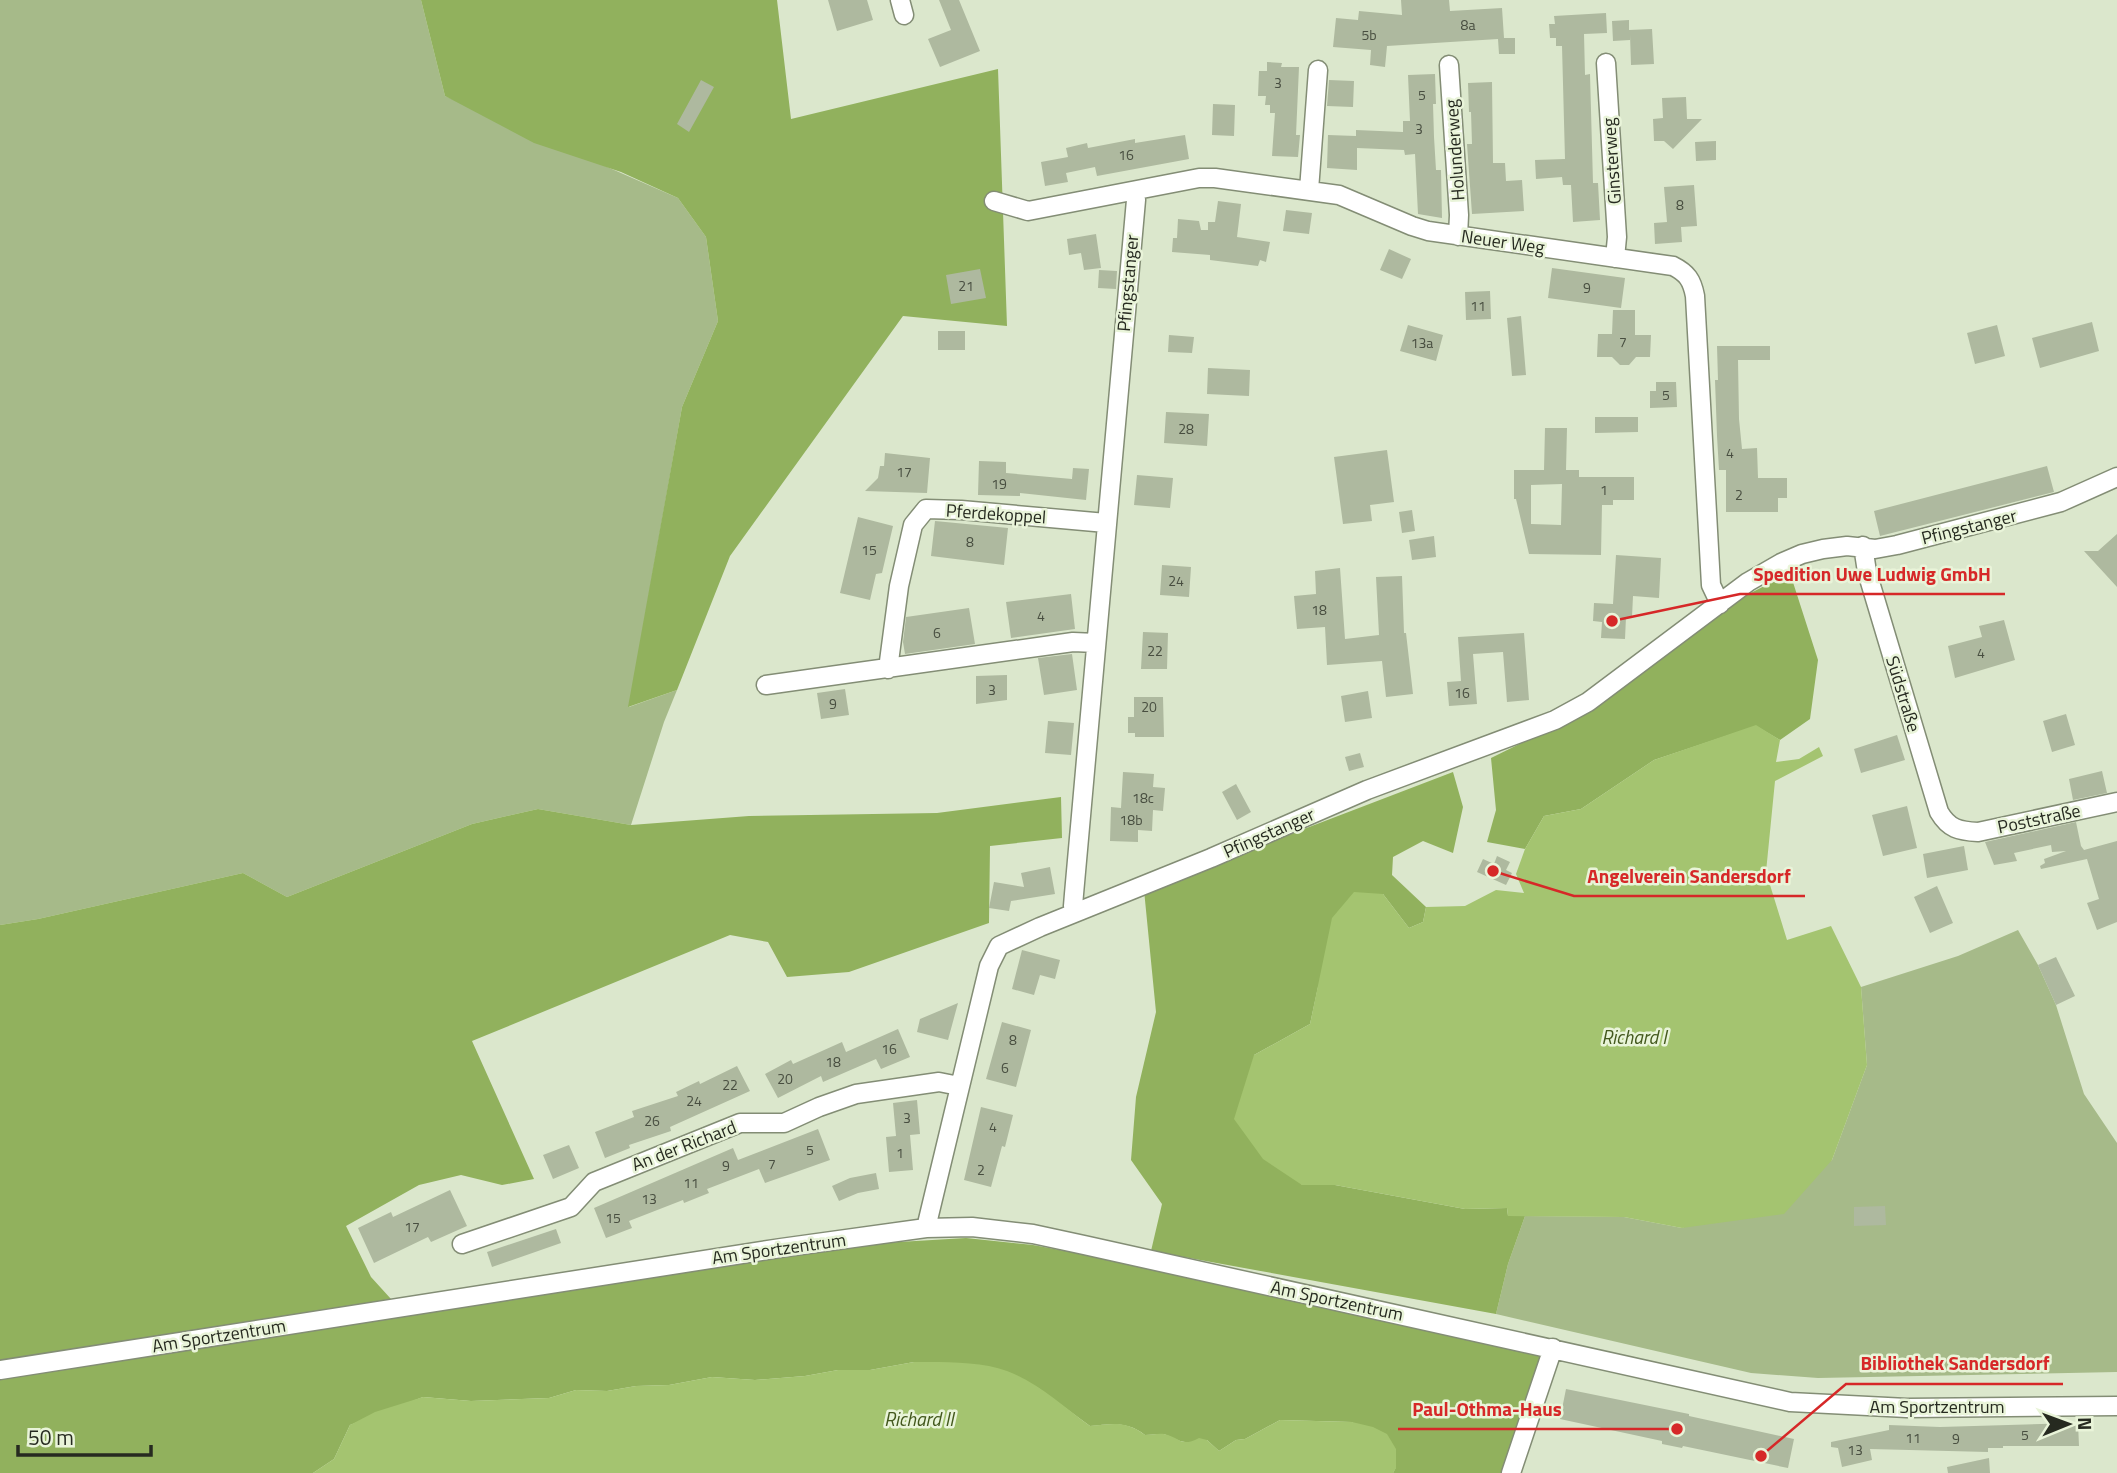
<svg xmlns="http://www.w3.org/2000/svg" width="2117" height="1473" viewBox="0 0 2117 1473" font-family="'Titillium Web',sans-serif">
<style>
.green{fill:#a6ba89}
.forest{fill:#91b15d}
.water{fill:#a4c470}
.building{fill:#aeb99f;fill-rule:evenodd}
.lines{fill:none;stroke-linecap:round;stroke-linejoin:round}
.minor-casing{stroke:#838d75;stroke-width:21}
.minor{stroke:#fff;stroke-width:18}
.labels{text-anchor:middle;stroke-width:5;stroke-linejoin:round;paint-order:stroke}
.number-label{font-size:14px;fill:#484e40}
.street-label{font-size:18px;fill:#262a20;stroke:#e9f4d9}
.water-label{font-size:19px;font-style:italic;fill:#43581d;stroke:#e9f4d9}
.leader{fill:none;stroke:#d62828;stroke-width:2.5}
.callout-dot{fill:#d62828;stroke:#e9f4d9;stroke-width:2.5}
.callout-label{font-size:19px;text-anchor:middle;font-weight:bold;fill:#d62828;stroke:#e9f4d9;stroke-width:5;stroke-linejoin:round;paint-order:stroke}
</style>
<rect width="100%" height="100%" fill="#dbe7cc"/>
<path class="green" d="M0,0h421l24,96 233,102 28,39 12,84 -36,86 -53,300 48,-17 -13,32 -33,103 -93,-16 -66,15 -185,73 -44,-24 -205,46 -38,6z
M2018,930l20,35 18,40 28,89 33,49v229l-299,6 -67,-5 -255,-59 12,-50 17,-48 99,1 58,11 150,-68 35,-95 -6,-78 97,-31z"/>
<path class="forest" d="M421,0h356l14,119 207,-50 9,257 -104,-10 -173,240 -53,134 -49,17 54,-300 36,-86 -12,-84 -28,-39 -57,-26 -87,-29 -89,-47z
M1790,573l28,87 -8,59 -30,21 -24,-14 -102,34 -73,49 -37,7 -19,33 -38,-7 9,-32 -5,-52 85,-42 165,-118z
M1453,772l10,35 -10,46 -30,-12 -30,16 -1,18 34,32 -3,15 -14,6 -26,-34 -65,93 -8,37 -56,31 48,130h33l130,24 42,-1 1,8h17l-17,48 -12,50 -345,-63 11,-47 -31,-44 5,-63 20,-85 -12,-122z
M1061,797l1,41 -72,8 -1,77 -140,49 -62,5 -19,-35 -38,-7 -258,106 62,138 -32,6 -41,-10 -42,10 -73,41 25,51 20,22 -391,62v-436l38,-6 205,-46 44,24 185,-73 66,-15 93,16 118,-9 188,-3z
M966,1238l67,7 107,20 405,89 -44,119h-108l3,-6 -44,-45 -72,-2 -35,19 -9,1 -17,11 -12,-11 -17,3 -10,-2 -16,-7 -19,1c-18,-14 -33,-11 -55,-9l-53,-39 -123,-25 -44,8h-32l-33,6 -50,4 -43,-3 -43,8 -33,1 -29,5 -31,-1 -27,8 -78,3 -48,-4 -73,28 -16,34 -21,14h-313v-94l590,-93 292,-43z"/>
<path class="water" d="M1756,725l24,15 -4,22 23,-3 20,-12 4,9 -48,25 -9,91 21,68 44,-14 30,61 6,78 -35,95 -48,54 -102,14 -58,-11 -116,-1 -1,-8 -42,1 -130,-24h-33l-39,-26 -29,-40 20,-64 56,-31 22,-106 22,-26 29,2 26,34 14,-6 3,-15 39,-1 31,-16 28,3 -8,-19 9,-25 19,-33 37,-7 73,-49z
M914,1362c29,0 66,-1 93,9 30,11 57,36 83,55 23,-2 35,-6 55,9 6,0 14,-2 19,-1 16,3 16,14 35,4l8,2 12,11 17,-11 9,-1 35,-19 72,2 21,5 14,7 9,15v19l-3,5h-1080l21,-14 16,-34 25,-13 48,-15 48,4 78,-3 27,-8 31,1 29,-5 33,-1 43,-8 43,3 50,-4 33,-6h32z"/>
<path class="building" d="M828,0h39l6,20 -36,11z
M939,0h20l21,51 -40,16 -12,-28 23,-9z
M1401,0h48l1,11 52,-3 2,30h11v16h-16l-1,-15 -111,7 -2,21 -15,-2 1,-15 -38,-3 3,-29 22,2 1,-9 43,4z
M1606,13l1,20 -23,1 1,41 5,-1 3,109h5l2,37 -27,2 -2,-37h-8l-1,-8 -26,2 -1,-19 30,-1 -3,-113h-6v-8h-6l-1,-14h6l-1,-8z
M1629,20v10l23,-1 2,35 -23,1 -1,-30v5l-17,1 -1,-20z
M1267,62l15,1 -1,4h18l-3,68h4l-2,22 -26,-1 3,-43h-5v-8h-5l1,-9h-8l1,-25h8z
M1435,74l1,30h-3l1,33 2,33h5l1,48 -24,-4 -3,-60 -10,1 -1,-5 -47,-2v22l-30,-2 1,-33 28,1v-6l47,2v-11h7l-2,-46z
M701,80l13,7 -25,45 -12,-8z
M1329,80l25,1 -1,26 -26,-1z
M1492,82l1,81h12l1,18 16,-1 2,31 -52,3 -5,-70h5l-1,-32h-2l-1,-29z
M1686,97l1,22h15l-29,30 -9,-8h-10l-1,-22 10,-1 -1,-20z
M1213,104l22,1 -1,31 -22,-1z
M1185,135l4,24 -92,17 -2,-9 -29,6 2,9 -23,4 -4,-24 27,-5 -2,-9 21,-5 1,5 47,-9v4z
M1716,141v19l-20,1 -1,-19z
M1694,185l3,41 -16,1 1,15 -27,2 -1,-21 13,-1 -3,-35z
M1218,201l23,3 -4,33 33,5 -4,20 -6,-2 -2,6 -48,-6v-5l-38,-3 1,-14h4l1,-19 21,2 2,9h7v-8h7z
M1286,210l26,3 -3,21 -26,-3z
M1096,234l5,34 -17,2 -3,-17 -12,2 -2,-16z
M1389,249l22,10 -9,20 -22,-9z
M1552,268l73,10 -4,30 -73,-10z
M980,269l6,29 -35,6 -5,-29z
M1099,270l18,1 -1,18 -18,-1z
M1490,291l1,28 -25,1 -1,-28z
M1613,310h22v25h16l-1,22h-14l-7,8h-9l-8,-8h-15l1,-23h14z
M1521,316l5,59 -14,1 -5,-58z
M2092,322l7,29 -59,17 -8,-30z
M1408,325l35,10 -7,26 -36,-10z
M1997,325l8,31 -30,8 -8,-31z
M938,331h27v19h-27z
M1169,335l25,2 -2,16 -24,-1z
M1717,346h53v14h-32l1,59 3,30 15,-1 1,30h29v20h-9v14h-52v-42h-7l-2,-34 -2,-56h3z
M1208,368l42,2 -1,26 -42,-2z
M1656,382h20l1,25 -27,1v-17h6z
M1166,412l43,2 -2,32 -43,-3z
M1595,417h43v15l-43,1z
M1545,428h22l-1,42h13v7h55v23h-21v5h-11l-1,50 -72,-1 -13,-55h-2v-29h30zM1562,484l-1,41 -30,-1v-39z
M1387,450l7,52 -24,3 2,16 -29,3 -9,-67z
M885,453l45,5 -3,35 -62,-2 13,-13 2,-12h4z
M979,461l27,1v11l66,6 1,-11 16,1 -3,31 -66,-7v3l-42,-1z
M2047,466l7,26 -174,44 -6,-25z
M1137,475l36,3 -3,30 -36,-3z
M1412,510l3,21 -13,2 -3,-21z
M858,517l35,9 -11,47 -6,1 -6,26 -30,-7z
M935,521l73,7 -4,37 -73,-9z
M2117,534v53l-33,-36h14z
M1434,536l2,21 -24,3 -3,-20z
M1616,555l45,3 -2,40 -26,-2 -1,21h-6l-1,22 -24,-1 1,-16 -9,-1 1,-18 19,1z
M1162,565l29,2 -2,30 -29,-2z
M1340,568l5,71 34,-4 -3,-58 26,-1 2,57h2l7,61 -27,3 -4,-36 -55,4 -2,-38 -28,2 -3,-33 22,-2 -1,-23z
M1071,594l4,35 -64,9 -5,-36z
M969,608l6,36 -70,10 -2,-12 3,-25z
M2004,620l11,40 -60,18 -7,-32 34,-9 -3,-11z
M1143,632l25,1 -1,36h-26z
M1524,633l5,67 -22,2 -4,-50 -30,2 4,50 -28,2 -2,-24 14,-1 -3,-44z
M1072,654l5,36 -33,5 -6,-37z
M1007,675v25l-31,4v-28z
M845,689l4,26 -28,4 -4,-26z
M1368,691l4,27 -27,4 -4,-26z
M1134,697h29l1,40h-29v-4h-7v-16h6z
M2066,714l9,31 -23,7 -9,-31z
M1048,721l26,2 -3,32 -26,-2z
M1897,735l8,25 -44,13 -7,-24z
M1360,753l4,14 -15,4 -4,-14z
M2102,771l5,22 -34,7 -4,-21z
M1123,772l31,2 -1,13 12,1 -2,23 -10,-1 -1,21 -14,-1v12l-28,-1 1,-34 10,1z
M1236,784l15,28 -14,8 -15,-28z
M1907,806l10,42 -34,8 -11,-41z
M2076,822l5,24 3,4 33,-9v81l-20,8 -10,-27 12,-4 -12,-40 -46,10 -1,-3 5,-3 -1,-4 22,-8 -14,1 -1,-7 -37,8 3,8 -23,4 -9,-23z
M1964,846l4,24 -41,8 -4,-24z
M1497,856l13,6 -4,8 6,3 -6,12 -29,-13 6,-13 11,5z
M1050,867l5,27 -44,7 -2,10 -20,-3 5,-26 30,5 -3,-14z
M1937,886l16,37 -23,10 -16,-36z
M1022,950l38,10 -5,19 -15,-4 -6,20 -22,-6z
M2056,957l19,39 -19,9 -18,-40z
M958,1003l-10,37 -31,-8 3,-13z
M1002,1022l29,8 -15,57 -30,-8z
M898,1029l12,28 -29,12 -5,-10 -53,23 -2,-6 -43,22 -13,-24 26,-14 2,4 49,-22 4,10z
M737,1066l13,25 -80,36 1,4 -42,14 1,3 -25,10 -10,-26 39,-15 -2,-6 46,-15 -2,-4 23,-11 1,3z
M917,1100l3,34 -10,1 3,35 -24,2 -3,-35 10,-1 -3,-33z
M981,1107l32,8 -8,32 -3,-1 -11,41 -27,-7z
M818,1129l12,31 -65,23 -6,-14 -52,20 2,4 -25,10 -1,-3 -54,21 3,7 -26,10 -12,-30 139,-60 5,12z
M569,1145l10,23 -26,11 -10,-24z
M876,1173l3,16 -21,4 -19,8 -7,-15 18,-8z
M450,1190l17,36 -36,16 -3,-5 -54,26 -16,-35 33,-16 2,5z
M1885,1206l1,19 -32,1v-19z
M556,1229l5,14 -69,24 -5,-15z
M1566,1389l123,25v2l105,23 -6,29 -105,-22 -1,2 -20,-4v-3l-102,-22z
M2078,1423l1,23h-76v2h-15v4l-118,-3 2,11 -30,7 -4,-19 -7,-1v-5l58,-12v-5l51,2z
M1989,1458l1,15h-42l-1,-6z"/>
<g class="lines">
<defs>
<path id="minor" d="M900,0l4,15
M1606,63l11,174 -2,21
M1449,65l10,150 -1,21
M1309,190l9,-120
M994,201l34,10 171,-33h16l124,17 73,31 16,5 245,35c14,7 19,14 22,30l16,289 9,19
M1863,546l4,26 72,240c10,17 20,19 39,20l139,-30
M888,669l11,-83 14,-61 13,-16 35,1 145,13
M766,685l307,-43 23,1
M1076,911l-3,-5 1,-12 62,-694 -1,-9
M926,1228l63,-262 10,-20 41,-19 171,-69 156,-68 188,-70 33,-18 160,-120 33,-19 21,-9 21,-5 24,-3 28,3 22,-4 164,-43 56,-25
M462,1244l109,-37 23,-25 146,-59h44l35,-16 37,-13 83,-12 20,4
M0,1370l781,-122 145,-20 46,-1 61,7 51,11 706,157 117,6 210,-2
M1511,1473l42,-125"/>
</defs>
<use href="#minor" class="minor-casing"/>
<use href="#minor" class="minor"/>
</g>
<g class="labels">
<g class="number-label">
<text x="1468" y="30">8a</text>
<text x="1369" y="40">5b</text>
<text x="1278" y="88">3</text>
<text x="1422" y="100">5</text>
<text x="1419" y="134">3</text>
<text x="1126" y="160">16</text>
<text x="1680" y="210">8</text>
<text x="966" y="291">21</text>
<text x="1587" y="293">9</text>
<text x="1478" y="311">11</text>
<text x="1623" y="347">7</text>
<text x="1422" y="348">13a</text>
<text x="1666" y="400">5</text>
<text x="1186" y="434">28</text>
<text x="1730" y="458">4</text>
<text x="904" y="477">17</text>
<text x="999" y="489">19</text>
<text x="1604" y="495">1</text>
<text x="1739" y="500">2</text>
<text x="970" y="547">8</text>
<text x="869" y="555">15</text>
<text x="1176" y="586">24</text>
<text x="1319" y="615">18</text>
<text x="1041" y="621">4</text>
<text x="937" y="638">6</text>
<text x="1155" y="656">22</text>
<text x="1981" y="658">4</text>
<text x="992" y="695">3</text>
<text x="1462" y="698">16</text>
<text x="833" y="709">9</text>
<text x="1149" y="712">20</text>
<text x="1143" y="803">18c</text>
<text x="1131" y="825">18b</text>
<text x="1013" y="1045">8</text>
<text x="889" y="1054">16</text>
<text x="833" y="1067">18</text>
<text x="1005" y="1073">6</text>
<text x="785" y="1084">20</text>
<text x="730" y="1090">22</text>
<text x="694" y="1106">24</text>
<text x="907" y="1123">3</text>
<text x="652" y="1126">26</text>
<text x="993" y="1132">4</text>
<text x="810" y="1155">5</text>
<text x="900" y="1158">1</text>
<text x="772" y="1169">7</text>
<text x="726" y="1171">9</text>
<text x="981" y="1175">2</text>
<text x="691" y="1188">11</text>
<text x="649" y="1204">13</text>
<text x="613" y="1223">15</text>
<text x="412" y="1232">17</text>
<text x="2025" y="1440">5</text>
<text x="1913" y="1443">11</text>
<text x="1956" y="1444">9</text>
<text x="1855" y="1455">13</text>
</g>
<g class="street-label">
<text transform="translate(1455 150) rotate(-94)" y="6">Holunderweg</text>
<text transform="translate(1612 161) rotate(-94)" y="6">Ginsterweg</text>
<text transform="translate(1503 242) rotate(8)" y="6">Neuer Weg</text>
<text transform="translate(1128 283) rotate(-85)" y="6">Pfingstanger</text>
<text transform="translate(996 514) rotate(4)" y="6">Pferdekoppel</text>
<text transform="translate(1969 527) rotate(-14)" y="6">Pfingstanger</text>
<text transform="translate(1903 694) rotate(73)" y="6">Südstraße</text>
<text transform="translate(2039 819) rotate(-12)" y="6">Poststraße</text>
<text transform="translate(1269 833) rotate(-24)" y="6">Pfingstanger</text>
<text transform="translate(684 1146) rotate(-21)" y="6">An der Richard</text>
<text transform="translate(779 1249) rotate(-8)" y="6">Am Sportzentrum</text>
<text transform="translate(1337 1301) rotate(12)" y="6">Am Sportzentrum</text>
<text transform="translate(219 1336) rotate(-9)" y="6">Am Sportzentrum</text>
<text x="1937" y="1413">Am Sportzentrum</text>
</g>
<g class="water-label">
<text x="1634" y="1044">Richard I</text>
<text x="919" y="1426">Richard II</text>
</g>
</g>
<path class="leader" d="M1612 621L1740 594H2005M1493 871L1574 896H1805M1761 1456L1846 1384H2063M1677 1429L1576 1429H1398"/>
<g class="callout-dot">
<circle cx="1612" cy="621" r="7"/>
<circle cx="1493" cy="871" r="7"/>
<circle cx="1761" cy="1456" r="7"/>
<circle cx="1677" cy="1429" r="7"/>
</g>
<g class="callout-label">
<text x="1872" y="581">Spedition Uwe Ludwig GmbH</text>
<text x="1689" y="883">Angelverein Sandersdorf</text>
<text x="1955" y="1370">Bibliothek Sandersdorf</text>
<text x="1487" y="1416">Paul-Othma-Haus</text>
</g>
<g transform="translate(2068 1424) rotate(89)" stroke="#e9f4d9" stroke-width="5" paint-order="stroke">
<path d="M0-5L12 26L0 18L-12 26Z" fill="#262a20"/>
<text y="-10" font-size="19" font-weight="bold" text-anchor="middle" fill="#262a20">N</text>
</g>
<path d="M18 1445v10h133v-10" fill="none" stroke="#262a20" stroke-width="3.5"/>
<text x="28" y="1445" font-size="21" fill="#262a20" stroke="#e9f4d9" stroke-width="5" paint-order="stroke">50 m</text>
</svg>
